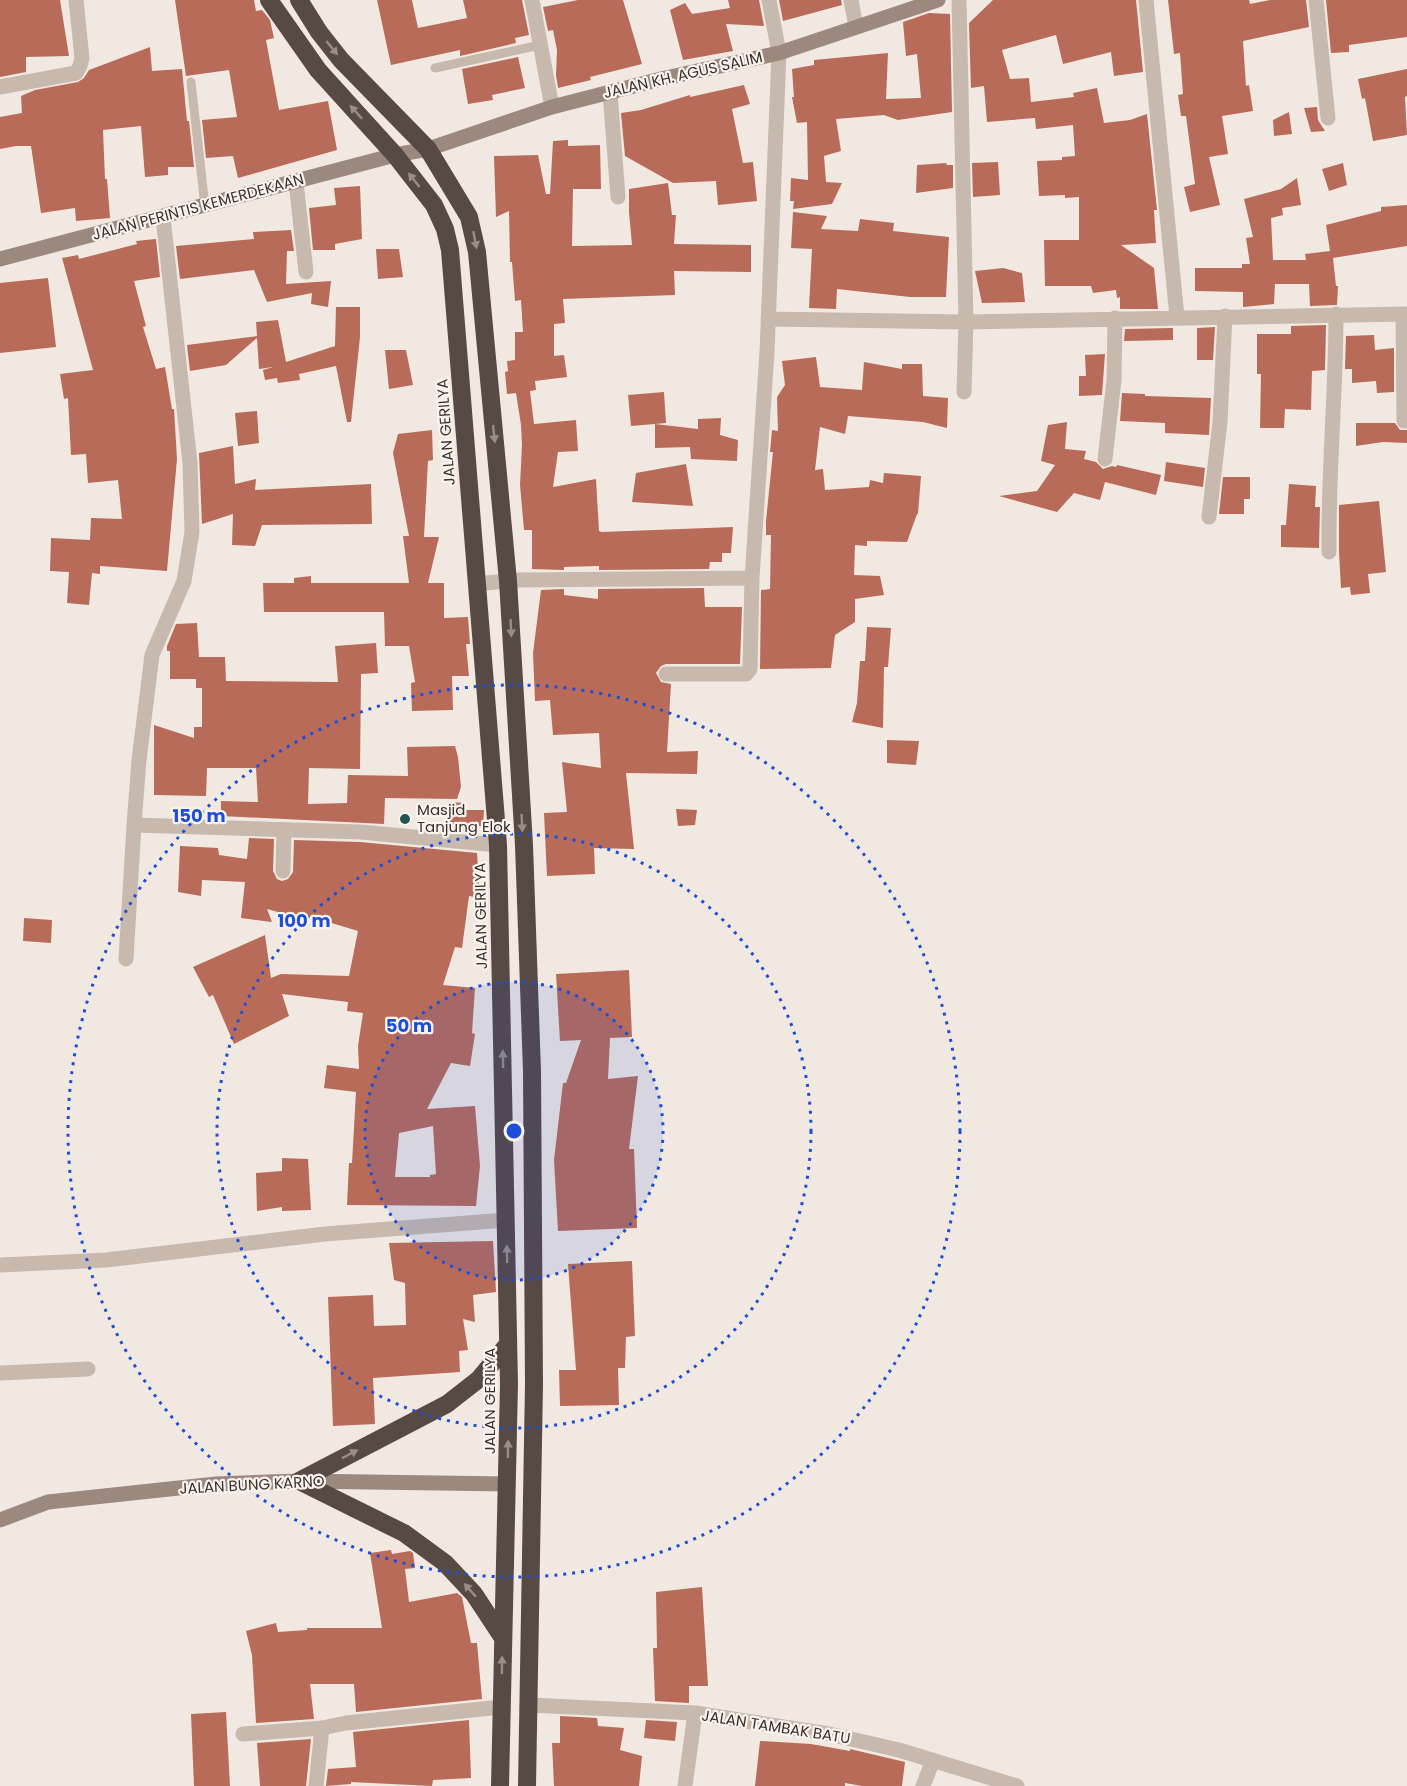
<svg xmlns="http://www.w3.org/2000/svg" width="1407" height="1786" viewBox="0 0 1407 1786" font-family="Poppins,sans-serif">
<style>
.building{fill:#b86b58;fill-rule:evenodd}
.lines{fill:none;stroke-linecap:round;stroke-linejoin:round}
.lane{stroke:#c8b9ae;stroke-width:9}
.street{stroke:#c8b9ae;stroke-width:15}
.secondary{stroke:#9b8980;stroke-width:15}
.highway{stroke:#574944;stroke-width:18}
.oneway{fill:#988d88}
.ring{fill:none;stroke:#1d4ed8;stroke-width:3;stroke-dasharray:3 6}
.poi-dot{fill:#265354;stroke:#f9f3ed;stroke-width:2}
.labels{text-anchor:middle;stroke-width:4.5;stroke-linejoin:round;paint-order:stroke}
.street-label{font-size:15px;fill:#372f2c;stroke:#f9f3ed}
.poi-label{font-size:15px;fill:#372f2c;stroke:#f9f3ed;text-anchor:start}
.centre{fill:#1d4ed8;stroke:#f9f3ed;stroke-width:3}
.ring-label{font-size:18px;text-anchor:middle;font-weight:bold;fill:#1d4ed8;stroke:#f9f3ed;stroke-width:4.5;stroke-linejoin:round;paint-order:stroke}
</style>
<rect width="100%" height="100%" fill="#f1e9e1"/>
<path class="building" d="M0,0h60l9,56 -43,1v15l-26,5z
M175,0h79l2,11 6,-1 8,10 4,18 -8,2 13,70 49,-9 9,49 -99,28 -5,-22 -27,2 -4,-38 35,-3 -8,-47 -43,6z
M377,0h35l6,28 49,-10 -4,-18h59l7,35 -14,3 1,5 -56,13v-6l-69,15z
M578,0h45l19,64 -52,13 1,3 -33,8 -2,-13 1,-25 -4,-20 -5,1 -5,-24z
M728,0h31l5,26 -38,-2 7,27 -50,9 -13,-50 15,-7 7,11 38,-6z
M779,0h62l1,5 -59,16z
M993,0h143l7,72 -29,4 -3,-24 -48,12 -7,-29 -54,15 8,29 19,-1 2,24 43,-5 -1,-4 24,-5 7,35 26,-3 17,-6 10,96h-3l2,33 -35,2 33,23 4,41h-38v-12l-3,1 -1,-8 -23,3 -2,-7h-46l-1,-46h35v-43l-14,1v-3l-26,1 -2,-35 25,-1v-3l13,-1 -2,-31 -37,4 -1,-11 -48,4 -3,-36 -13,2 -2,-65z
M1168,0h81l1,4 20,-4h36l3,27 -66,14 3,45 3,-1 4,26 -31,5 6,38 -19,3 11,48 -30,7 -6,-25 11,-3 -9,-68h-5l-3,-21 5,-1 -3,-41 -6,1z
M1326,0h81v37l-58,8v7l-18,1z
M929,13l21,1 2,98 -54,8 -14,-5 -48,4 5,32 -17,5 2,26 16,1 -10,21 -39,5 1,-8h-4l1,-23 17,2 -1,-58 -10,1 -5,-26h2l-2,-28 22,-4v-5l74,-7 -2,46 35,-1 -4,-44 -11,2 -3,-34z
M150,47l2,24 30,-2 5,52h2l5,46h-26v8l-23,2 -4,-51 -38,4 2,49h2l3,39 -34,3 -1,-13 -34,5 -10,-67h-15l-16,3v-32l22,-4 -1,-17 14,-6 43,-8 6,-4 5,-8z
M518,57l7,31 -33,7 1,5 -25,4 -6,-35z
M1407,69v27l-2,1 2,38 -34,6 -8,-43 -3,1 -4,-20z
M744,85l6,19 -18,5 11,54 10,-1 4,39 -39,4 -2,-24 -43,2 -48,-27 -4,-43 20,-3 49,-15v2z
M1317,107l1,13 7,11 -14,1 -7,-24z
M1289,112l3,22 -18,2 -1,-16z
M568,140v6l32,-1 1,44h-28l-1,57 60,-1 -3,-33v-23l39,-6 4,32h4l-2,29 77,1v27l-77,-1 1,24 -112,4 2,24 -11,1v32l10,-1 3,22 -32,4 1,9 -6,1 4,33 42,-4 2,31 -20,1 -5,35 43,-8 3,52 3,1 131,-5 -2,26h-9v9h-12l-1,7 -110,1v-4l-35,1v3l-32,-1v-39h-8l-4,-45 2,-40 -1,-20 -5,-32 -9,1 -2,-22 3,-1 -1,-10 8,-1v-28h8l-2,-32 -6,1 -3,-39h-2l-1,-51 -13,6 -2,-61 44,-1 8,39h4l3,-53z
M998,162l2,33 -27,2 -1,-34z
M946,163l1,2h6v23l-37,5 1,-28z
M1343,163l4,22 -18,6 -7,-22z
M1297,178l4,27 -19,3 1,7 -12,3 2,42h33l-1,-6 25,-3 -4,-26 55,-14v-4l26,-2v41l-74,12 3,28h2l-1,19 -27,1 -1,-22h-34l-1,20 -31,3v-15l-48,-1v-23h47v-4h8l-4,-26 7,-1 -9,-38 37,-10z
M360,186l2,53 -27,5v6h-22l-4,-42 27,-3 -2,-17z
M793,212l34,4 -6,13 37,2 2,-12 34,4 -1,8 56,6 -3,60h-36l-73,-8 -1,20 -27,-1 3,-59 -21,-1z
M291,230l3,21h-7l-1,33 45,-3 -3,26 -17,-3 1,-11 -45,9 -13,-32 -74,9 -4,-33 78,-7 -1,-7z
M156,239l4,38 -26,4 12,45 -3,1 13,42 9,-2 7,42h2l3,50 -10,112 -67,-5v8l-8,-1 -3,32 -22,-2 2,-31 -19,-1 1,-33 39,2 1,-22 31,1 -4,-39 -30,3 -2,-29 -15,1 -3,-57 -4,1 -4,-25 33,-4 -31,-112 16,-3 1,4 58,-15 -1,-3z
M376,249h23l4,28 -25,2z
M1003,268l19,5 3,29 -43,1 -7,-32z
M48,278l8,69 -56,6v-70z
M336,307h24v30l-9,85h-4l-11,-56 -37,8 1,6 -22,3 -1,-5 -12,2 -2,-10 10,-3 -14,2 -2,-31 -31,27 -36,6 -3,-26 70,-9 -1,-14 22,-2 8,42 49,-16z
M1326,325l-1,45 -13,1 -1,39 -26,-1 -1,19h-24l1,-54h-4v-40h34v-8z
M1215,327l-2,33h-16v-32z
M1173,328v12l-49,1 1,-12z
M1374,335l1,15 19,-2v44l-17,1 -1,-12 -24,2v-14h-7l1,-33z
M385,350h21l7,35 -24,4z
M1105,354l-3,41 -23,1v-20h7l-1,-21z
M816,357l4,30 42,3 2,-28 38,7v-5h20l1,32 25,2 -1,30 -24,-6 -75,-6 -3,18 -25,-7 -5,43 8,-1 2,21 44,-3 1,-7 13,3 1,-10 37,3 -3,38h-1l-10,28 -40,-1v5l-12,-1 -1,30 26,1 4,19 -29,4v23l-20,13 -4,33 -71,1 1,-79 9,-1 1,-54h-5v-14l7,-69h-3l2,-22 6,1 -1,-34 8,-12 -3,-24z
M664,392l2,31 -35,3 -3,-31z
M1122,393l23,1v2l66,2 -2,37 -44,-2v-10l-45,-2z
M257,411l2,32 -21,3 -3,-33z
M721,418l-1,17 18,5 -1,21 -46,-2 -1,-12 -35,1v-24l43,5v-10z
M1067,422l-2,27 21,2 -2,8 12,3 7,7 9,-3 4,1 1,-2 44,10 -5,20 -51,-13 -5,18 -26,-7 -17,19 -58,-16 38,-5 18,-26 -14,-4 7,-36z
M1356,423h39l5,7h7v13l-24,-1 -27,4z
M432,430l1,30 -5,1 -4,76h15l-11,46h16v35l24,-1 2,27h-4l3,32h-17l1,34 -41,1 -1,-28 4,-1 -6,-36h-24l-1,-34h-120l-1,-29h31v-5l17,-2v7h98l-6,-47h6l-16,-83 5,-19z
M233,446l2,38 21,-5 -1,11 116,-6 1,40 -110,1 -7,21 -23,-1 1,-31 -31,10 -3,-71z
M1166,462l39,6 -2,19 -39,-6z
M686,464l7,42 -61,-4 4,-29z
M1223,477h27v22h-6v15h-25z
M1289,484l27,2 -1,21h5l-1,41 -38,-1v-22h5z
M1379,501l7,71 -18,2 2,19 -19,2 -1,-8 -9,1 -2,-36v-47z
M704,588l1,19h37l-2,57h-74l-5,2 -5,7 5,9 10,2 -4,68 31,-1 -1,23 -71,-1 8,76 -40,-1 1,26 -48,2 -3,-63 23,-1 -5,-50 39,6 -2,-35 -46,2 -3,-35 -15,1 -2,-48 8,-63 23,-1v6l34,4v-10z
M197,623l2,34h26l1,24 112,1 -3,-36 41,-3 2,30 -17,1 -1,95 -51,-1 -1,36 39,-1 1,-28 60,1 -1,-29 48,-1 3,11 3,30 -4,12 -72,-1 -1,26 -163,-8v-15l37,1 -2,-34h-49l-1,28 -52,-1v-70l40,13v-11h8v-39h-6v-9h-26v-28h-3v-5l9,-22z
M867,627l24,1 -3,39h-4l-1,61 -31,-6 5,-19 3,-42h5z
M887,740l32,1 -3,24 -29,-2z
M448,802l18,1v7h18l-1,16h-6v7l-29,-3z
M676,809l21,1 -2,15 -17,1z
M249,838l25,1 -1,32 4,8 5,2 6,-2 5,-7 1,-32 66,2 117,11 3,45 -11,-2 -7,52 -7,-1 -12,38 32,3 -3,45 3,1 -5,32 -19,-3 -24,46 48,-3 5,60 -4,40 -129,-1 2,-42h3l4,-71 -32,-4 3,-23 32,4 -1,-23 5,-33 -16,-2 1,-9 -66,-8 7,22 -55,28 -21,-49 -4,2 -16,-30 72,-32 6,43 10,-4 68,2 9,-45 -53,-16 -1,4 -37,-10 5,13 -31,-4 4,-36 -43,-2 -1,16 -23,-4 2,-46 38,2 1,7 28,4zM433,1126l3,48 -6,1v2h-35l4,-44z
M24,918l28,2 -1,23 -28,-2z
M629,970l3,67 -22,1 -2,41 30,-3 -9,73h5l3,79 -79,3 -4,-71 9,-77h3l15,-43 -21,1 -4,-67z
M282,1158l26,1 3,51 -29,1v-4l-25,4 -1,-38 26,-2z
M493,1241l3,51 -23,3 2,27 -12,-3 5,31 -9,1 1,21 -87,6 2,46 -42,2 -5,-129 45,-2 1,31 32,-1 -1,-42 -11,-3 -5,-37z
M632,1261l3,75 -9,1 -1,31h-7l1,37 -59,1 -1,-36h17l-8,-106z
M391,1550l1,4 18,-3 3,2 2,15 -10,1 4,33 48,-9 5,4 9,46h6l5,56 -126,13 -2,-28h-44l4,35 -58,4 -4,-68 -6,-24 30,-8 2,9 29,-2v-2h75l-12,-75z
M702,1587l6,99h-19v17l-34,-2 -2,-53h4l-1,-56z
M226,1712l4,74h-36l-3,-72z
M560,1716l37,2 1,8 26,2 -4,22 22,6 -3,30h-85l-2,-43h8z
M469,1720l2,58 -38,2 -1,6 -81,-4v2l-25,2 2,-17 28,-2 -3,-35z
M646,1720l31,2 -2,19 -31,-3z
M311,1739l-5,47h-46l-3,-43z
M760,1741l51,3 39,7v-2l55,13 -3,24h-40l-17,-3v3h-90z"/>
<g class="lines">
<path class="lane" d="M435,68l105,-23
M191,82l14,124"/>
<path class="street" d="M532,0l20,107
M851,0l5,27
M959,0l7,322 -2,70
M1146,0l31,317
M1316,0l12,118
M0,87l76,-14 4,-7 2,-8 -6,-58
M610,92l8,105
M296,182l10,90
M163,217l27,246 2,69 -8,49 -32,74 -13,105 -5,65 227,7 137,13
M1403,314l1,107
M768,319l198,3 441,-8
M1105,459l9,-79 1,-62
M1209,517l11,-95 5,-106
M1329,552c-1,-80 7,-158 7,-238
M476,584l43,-4 233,-2 15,-226 12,-299 -10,-53
M666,674h80l4,-5 2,-91
M283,871l1,-41
M126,959l8,-134
M0,1265l106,-5 219,-26 181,-14
M0,1373l88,-4
M530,1705l165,8 134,21 70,16 118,36
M243,1734l79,-6
M316,1786l6,-58 24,-5 155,-16
M685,1786l10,-73
M923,1786l10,-26"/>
<path class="secondary" d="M0,259l395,-104 33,-6 124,-42 109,-28 118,-26 159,-53
M0,1520l48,-18 168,-18 83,-3 209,3"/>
<path class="highway" d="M269,0l49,70 77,85 39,50 11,24 5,21 48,595 11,539 -9,402
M299,0l20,32 22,28 87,89 41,68 8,35 31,329 16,264 8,226 2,313 -7,402
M299,1481l105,52 41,30 29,31 29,44
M299,1481l148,-77 32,-25 29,-35"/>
</g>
<defs><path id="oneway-solid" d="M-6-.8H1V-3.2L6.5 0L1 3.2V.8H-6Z" transform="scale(1.5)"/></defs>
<g class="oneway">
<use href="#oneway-solid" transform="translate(332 48) rotate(51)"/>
<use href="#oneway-solid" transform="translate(356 112) rotate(-132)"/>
<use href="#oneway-solid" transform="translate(414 180) rotate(-128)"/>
<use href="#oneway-solid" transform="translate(475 240) rotate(79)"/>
<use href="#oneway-solid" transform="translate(494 434) rotate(84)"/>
<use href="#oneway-solid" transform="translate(511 628) rotate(87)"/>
<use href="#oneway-solid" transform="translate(522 823) rotate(87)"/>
<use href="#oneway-solid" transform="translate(503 1059) rotate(-91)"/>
<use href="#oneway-solid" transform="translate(507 1254) rotate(-91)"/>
<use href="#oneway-solid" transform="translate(508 1449) rotate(-89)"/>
<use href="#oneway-solid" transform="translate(350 1454) rotate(-28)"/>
<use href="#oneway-solid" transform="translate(470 1590) rotate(-131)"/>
<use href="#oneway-solid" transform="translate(502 1665) rotate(-89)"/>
</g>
<circle cx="514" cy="1131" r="149" fill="#1d4ed8" fill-opacity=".12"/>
<g class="ring">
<circle cx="514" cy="1131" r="149"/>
<circle cx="514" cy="1131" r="297"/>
<circle cx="514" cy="1131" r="446"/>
</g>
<circle class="poi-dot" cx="405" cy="819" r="6"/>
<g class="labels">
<g class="street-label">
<text transform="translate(683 75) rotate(-13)" y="5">JALAN KH. AGUS SALIM</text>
<text transform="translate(198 207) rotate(-15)" y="5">JALAN PERINTIS KEMERDEKAAN</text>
<text transform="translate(446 432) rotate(-94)" y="5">JALAN GERILYA</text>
<text transform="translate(481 916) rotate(-91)" y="5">JALAN GERILYA</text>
<text transform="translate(490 1401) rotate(-90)" y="5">JALAN GERILYA</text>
<text transform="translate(252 1485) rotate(-3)" y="5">JALAN BUNG KARNO</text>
<text transform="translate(776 1727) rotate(9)" y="5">JALAN TAMBAK BATU</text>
</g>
<g class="poi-label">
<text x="417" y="815">Masjid<tspan x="417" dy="17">Tanjung Elok</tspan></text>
</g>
</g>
<circle cx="514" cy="1131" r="9" class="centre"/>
<g class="ring-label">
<text x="199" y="822">150 m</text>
<text x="304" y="927">100 m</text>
<text x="409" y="1032">50 m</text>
</g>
</svg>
